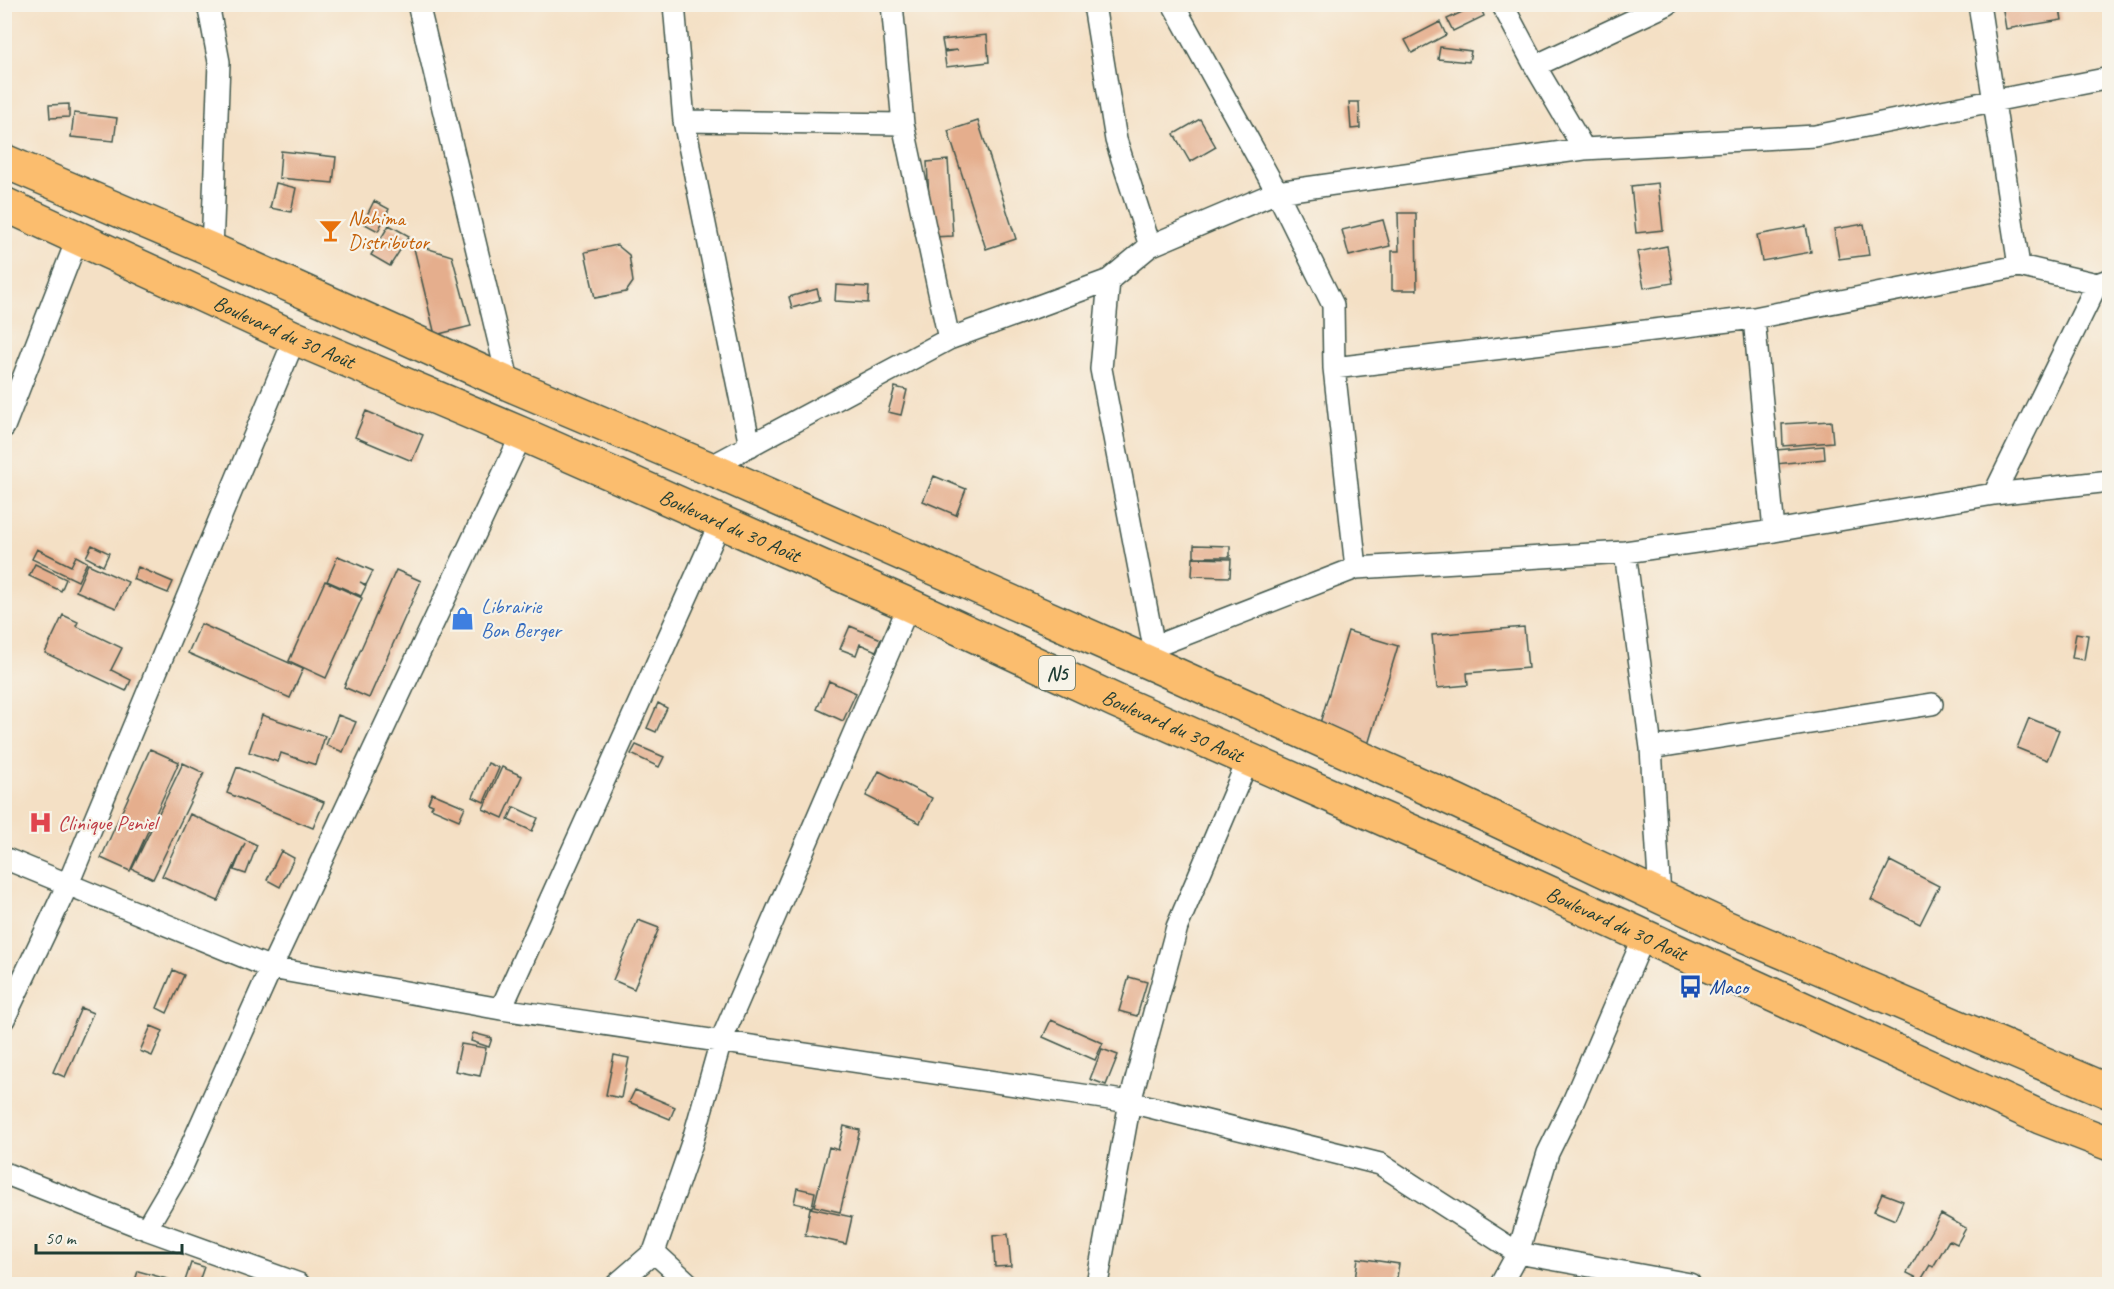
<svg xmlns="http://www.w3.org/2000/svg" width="2114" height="1289" viewBox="0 0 2114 1289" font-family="Caveat,sans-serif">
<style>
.building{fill:#e5ae8d}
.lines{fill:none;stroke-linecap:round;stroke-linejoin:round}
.minor-casing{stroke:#3f554a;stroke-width:24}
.trunk-casing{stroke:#3f554a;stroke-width:36}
.minor{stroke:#fff;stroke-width:21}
.trunk{stroke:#fbbd6e;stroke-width:33}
.labels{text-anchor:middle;stroke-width:4.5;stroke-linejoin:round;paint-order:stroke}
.shield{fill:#f7f3e8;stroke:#60746a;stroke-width:1.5}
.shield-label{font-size:20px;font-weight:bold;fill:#1f3d34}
.food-label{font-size:21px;fill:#c56008;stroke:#f7f3e8;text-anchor:start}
.street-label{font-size:21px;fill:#1f3d34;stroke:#f7f3e8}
.shop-label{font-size:21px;fill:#366cbe;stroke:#f7f3e8;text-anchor:start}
.health-label{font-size:21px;fill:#be3a42;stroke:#f7f3e8;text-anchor:start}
.transit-label{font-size:21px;fill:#164399;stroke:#f7f3e8;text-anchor:start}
</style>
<rect width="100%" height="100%" fill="#f7f3e8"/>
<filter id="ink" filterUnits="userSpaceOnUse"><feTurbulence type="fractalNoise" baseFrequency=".0167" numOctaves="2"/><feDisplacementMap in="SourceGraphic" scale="12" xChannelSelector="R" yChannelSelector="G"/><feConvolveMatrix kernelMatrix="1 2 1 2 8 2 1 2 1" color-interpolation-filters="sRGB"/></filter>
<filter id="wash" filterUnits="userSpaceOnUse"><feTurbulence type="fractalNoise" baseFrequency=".008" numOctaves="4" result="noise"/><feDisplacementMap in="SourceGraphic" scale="24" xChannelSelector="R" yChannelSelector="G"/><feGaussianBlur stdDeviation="1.35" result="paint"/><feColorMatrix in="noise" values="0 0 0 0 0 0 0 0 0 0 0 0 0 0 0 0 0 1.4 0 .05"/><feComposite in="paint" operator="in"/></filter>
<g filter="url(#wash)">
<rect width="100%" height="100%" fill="#f4e0c5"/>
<g id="blocks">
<path class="building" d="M1479,4l5,12 -31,15 -6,-12z
M2002,4h57l3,16 -56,9z
M1440,22l6,13 -34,18 -7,-13z
M987,35l2,27 -43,5 -2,-15 14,-2 -14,1 -2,-11z
M1440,47l31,4 -2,11 -31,-3z
M1349,102h10l1,26 -9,1z
M69,104v13l-19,1 -1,-13z
M74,113l43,5 -3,23 -43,-4z
M1200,119l16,28 -26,15 -16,-28z
M978,121l38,118 -30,10 -38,-118z
M281,151l55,6 -3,26 -54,-5z
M948,160l5,76 -22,1 -4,-75z
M276,183l20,5 -5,24 -21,-4z
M1658,183l5,47 -27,3 -5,-47z
M374,201l15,8 -11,22 -15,-8z
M1398,213h18l1,77h-25v-39h7z
M1383,220l7,26 -41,10 -7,-26z
M1864,224l5,31 -30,4 -5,-30z
M389,225l20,11 -19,30 -19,-11z
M1806,226l5,26 -49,9 -5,-26z
M413,244l39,12 19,70 -36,9z
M617,245l12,10 4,27 -7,10 -31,6 -10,-46z
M1667,246l6,37 -29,5 -7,-36z
M836,285l33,2 -1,16 -33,-2z
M817,289l3,11 -28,8 -3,-11z
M895,387l12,3 -6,25 -13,-3z
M366,411l57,24 -11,26 -57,-24z
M1831,421l2,21 -50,4 -1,-22z
M1824,446l1,13 -49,5v-14z
M934,476l32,13 -10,26 -33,-14z
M92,545l17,8 -6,13 -17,-9z
M1194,545l36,1v11h-36z
M37,549l34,17 5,-10 11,6 -9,19 -46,-22z
M338,556l35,15 -7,14 -6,-3 6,4 -5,10 -34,-15z
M1193,558l38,1 -1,18 -38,-1z
M35,564l31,15 -5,12 -32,-15z
M88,564l40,18 -12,26 -40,-17z
M138,567l35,15 -5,11 -35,-14z
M396,570l25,11 -52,117 -25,-11z
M325,581l37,17 -36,80 -37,-17z
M63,615l15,7 -2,4 46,22 -11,22 20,10 -5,11 -81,-38z
M201,624l102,45 -13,29 -102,-45z
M850,626l31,13 -5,12 -16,-7 -4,11 -16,-6z
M1524,627l4,41 -61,5 1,12 -31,3 -5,-53z
M1348,631l50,15 -31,102 -50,-15z
M2076,633l12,2 -4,25 -12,-2z
M829,681l27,12 -13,28 -26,-12z
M658,703l9,5 -11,24 -9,-4z
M262,715l63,21 -9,29 -35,-12 -3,9 -29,-10z
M338,715l18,7 -13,30 -17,-7z
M2029,718l30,12 -12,30 -30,-12z
M636,745l28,12 -5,10 -28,-13z
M150,749l29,13 -49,109 -29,-13z
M183,763l21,10 -51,106 -21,-10z
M488,763l11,5 -15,34 -11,-5z
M237,767l87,35 -11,26 -86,-35z
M502,767l20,9 -19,42 -20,-9z
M879,771l53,27 -12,25 -54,-27z
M432,793l33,14 -6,13 -28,-12 2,-3 -5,-2z
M514,807l24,11 -6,13 -24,-11z
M190,814l67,31 -11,29 -12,-4 11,-27 -27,58 -56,-25z
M281,851l13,7 -14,29 -13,-7z
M1890,861l49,25 -19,38 -49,-24z
M638,920l21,8 -25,61 -21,-9z
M173,970l11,5 -17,38 -10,-5z
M1129,977l18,5 -10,34 -18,-5z
M81,1008l12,5 -28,64 -12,-5z
M1051,1020l52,23 -8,17 -52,-23z
M151,1026l12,5 -11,25 -12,-5z
M473,1033l19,5 -3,9 -18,-6z
M461,1044l25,4 -6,28 -25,-5z
M1102,1049l16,6 -12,30 -16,-6z
M614,1055l15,3 -8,40 -15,-3z
M635,1090l40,17 -5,12 -41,-17z
M844,1126l16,4 -20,82 -26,-6 15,-59 9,3z
M797,1188l18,4 -3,15 -18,-4z
M1882,1193l21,8 -8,19 -21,-9z
M810,1208l42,9 -6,27 -41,-9z
M1941,1214l25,14 -9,16 -8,-4 -16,27 -3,-2 -9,15 -14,-7z
M1008,1234l3,32 -16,1 -2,-31z
M1358,1258l41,6 -3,20h-56l1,-6 14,2z
M191,1263l13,4 -6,17h-14z
M138,1271l33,9 -1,4h-36z"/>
</g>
</g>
<g filter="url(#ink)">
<use href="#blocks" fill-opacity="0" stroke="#3f554a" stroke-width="1.5"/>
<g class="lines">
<defs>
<path id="minor" d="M208,4l11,58 -7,188
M418,4l91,380
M674,4l10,117 66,325
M892,4l11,120 46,215
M1097,4l-3,1 22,135 34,106
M1173,4l104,188 56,113 1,63 22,200
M1502,4l33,62 49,83
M1979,4l40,262
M1535,66l133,-62
M684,121l219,3
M1109,280l-8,89 55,289
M1754,318l20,213
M1334,368l420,-50 265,-52 78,18
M4,427l74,-190
M708,468l241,-129 160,-59 41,-34 127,-54 307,-43 231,-13 295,-58
M1994,494l103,-210 11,-4
M1625,552l26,196 9,149
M1153,647l203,-79 269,-16 149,-21 220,-37 116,-13
M1651,748l281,-44
M4,858l267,110 230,41 629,93 250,62 138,89 172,31
M501,1009l219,-486
M4,1019l64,-135 227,-546
M4,1173l142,56 34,-58 91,-203 251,-534
M146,1229l153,55
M617,1284l37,-32
M689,1284l-35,-32 38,-109 29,-102 188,-436
M1097,1284l33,-182 47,-175 71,-167
M1501,1284l17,-31 30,-100 25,-51 71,-165"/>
<g id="trunk">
<path d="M4,161l208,89 297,134 199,84 451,199 295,133 271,127 385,165"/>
<path id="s1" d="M4,204l291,134 227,96 387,171 207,96 390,172 534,244 70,27"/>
</g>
</defs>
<use href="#minor" class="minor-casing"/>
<use href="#trunk" class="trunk-casing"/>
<use href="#minor" class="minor"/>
<use href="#trunk" class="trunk"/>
</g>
</g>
<defs>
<symbol id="bar-bare" viewBox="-9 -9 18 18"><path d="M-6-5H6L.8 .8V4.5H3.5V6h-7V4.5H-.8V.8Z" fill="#e8710a" stroke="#f7f3e8" stroke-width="2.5" paint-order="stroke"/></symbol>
<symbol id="shop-bare" viewBox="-9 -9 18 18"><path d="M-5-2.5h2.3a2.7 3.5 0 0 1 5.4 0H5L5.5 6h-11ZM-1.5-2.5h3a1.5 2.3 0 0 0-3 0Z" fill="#3f7fe0" stroke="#f7f3e8" stroke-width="2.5" paint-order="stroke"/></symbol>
<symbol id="hospital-bare" viewBox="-9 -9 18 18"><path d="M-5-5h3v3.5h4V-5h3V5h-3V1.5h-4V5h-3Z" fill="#e0444e" stroke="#f7f3e8" stroke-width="2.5" paint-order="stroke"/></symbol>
<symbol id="bus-bare" viewBox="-9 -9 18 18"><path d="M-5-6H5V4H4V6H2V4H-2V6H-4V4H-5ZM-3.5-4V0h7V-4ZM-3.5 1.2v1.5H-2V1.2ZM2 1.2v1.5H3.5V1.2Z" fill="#1a4fb4" stroke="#f7f3e8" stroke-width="2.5" paint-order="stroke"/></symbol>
</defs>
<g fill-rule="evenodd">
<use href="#bar-bare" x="314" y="214" width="33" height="33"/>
<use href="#shop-bare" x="446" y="602" width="33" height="33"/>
<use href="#hospital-bare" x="24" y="806" width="33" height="33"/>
<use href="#bus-bare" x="1674" y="970" width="33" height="33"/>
</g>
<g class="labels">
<rect class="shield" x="1039" y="656" width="36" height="34" rx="4.5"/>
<g class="shield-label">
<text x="1057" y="680">N5</text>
</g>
<g class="food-label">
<text x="348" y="225">Nahima<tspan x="348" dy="24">Distributor</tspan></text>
</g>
<g class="street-label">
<text dy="7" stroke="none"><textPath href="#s1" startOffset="308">Boulevard du 30 Août</textPath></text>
<text dy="7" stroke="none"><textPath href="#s1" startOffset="794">Boulevard du 30 Août</textPath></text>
<text dy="7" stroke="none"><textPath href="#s1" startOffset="1280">Boulevard du 30 Août</textPath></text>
<text dy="7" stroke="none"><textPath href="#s1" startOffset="1766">Boulevard du 30 Août</textPath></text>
</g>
<g class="shop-label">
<text x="481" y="613">Librairie<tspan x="481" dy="24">Bon Berger</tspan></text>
</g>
<g class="health-label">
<text x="58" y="830">Clinique Peniel</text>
</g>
<g class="transit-label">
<text x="1709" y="994">Maco</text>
</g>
</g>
<rect width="2114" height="1289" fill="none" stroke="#f7f3e8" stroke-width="24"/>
<path d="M36 1244v9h146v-9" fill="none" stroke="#1f3d34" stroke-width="3"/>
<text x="45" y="1244" font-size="18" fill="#1f3d34" stroke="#f7f3e8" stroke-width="4.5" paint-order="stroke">50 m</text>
</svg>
